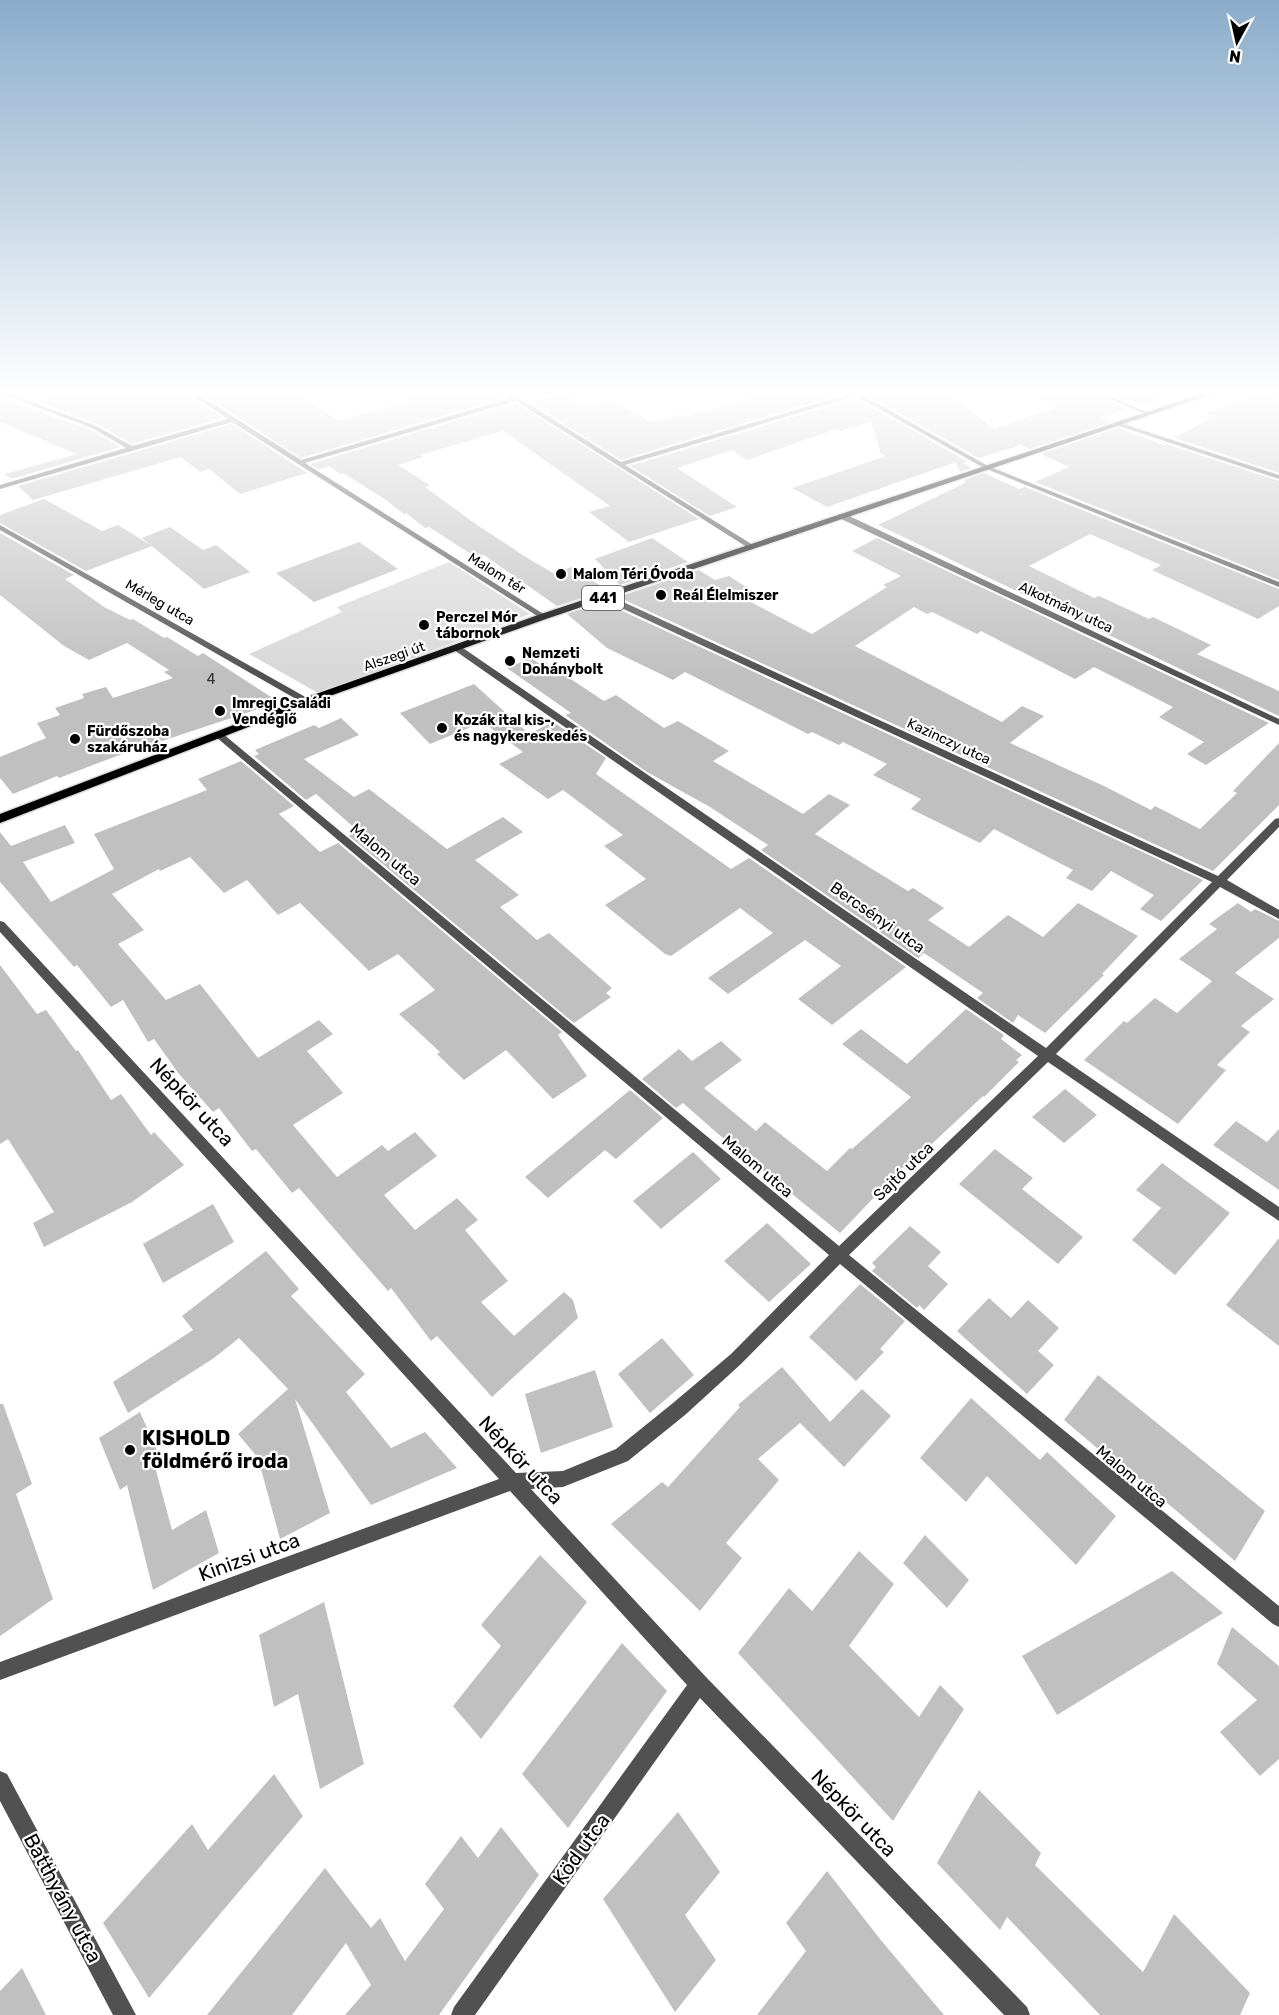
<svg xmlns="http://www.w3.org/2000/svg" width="1279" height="2015" viewBox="0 0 1279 2015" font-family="Rubik,sans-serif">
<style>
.green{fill:#d8d8d8}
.building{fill:#c0c0c0}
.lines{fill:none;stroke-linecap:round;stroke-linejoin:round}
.primary-casing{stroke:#dbdbdb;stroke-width:3}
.street{fill:#515151;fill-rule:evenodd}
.primary{fill:#000;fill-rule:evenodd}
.poi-dot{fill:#000;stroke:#fff;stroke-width:2}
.labels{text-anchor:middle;stroke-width:4.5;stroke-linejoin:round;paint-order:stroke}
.far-street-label{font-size:14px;fill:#000;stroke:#fff}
.far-poi-label{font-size:14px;font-weight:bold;fill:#000;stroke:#fff;text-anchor:start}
.number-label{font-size:14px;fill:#303030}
.shield{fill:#fff;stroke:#4c4c4c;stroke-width:1.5}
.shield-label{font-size:15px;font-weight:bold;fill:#000}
.street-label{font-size:16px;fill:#000;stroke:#fff}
.near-street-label{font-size:20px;fill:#000;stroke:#fff}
.near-poi-label{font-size:20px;font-weight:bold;fill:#000;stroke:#fff;text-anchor:start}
</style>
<rect width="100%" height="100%" fill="#fff"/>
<path class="green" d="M449,562l81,52 -212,79 -69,-39 93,-42 -5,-5z"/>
<path class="building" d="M63,393h124l36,25 -91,26 -35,-20 -59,-22z
M200,393h95l44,27 73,-19 -10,-8h100l4,4 -205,61z
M563,393l22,13 27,-7 39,23 31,-8 4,3 82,-24h76l-223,67 -91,-58z
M863,393h85l46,36 60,-21 -20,-15h59l34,16 -26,8 10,5 -82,27 -8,-4 -42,13z
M1109,393h54v4l-25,9z
M1261,393l18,7v73l-104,-35 39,-22 -9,-3z
M0,398l91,32 29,17 -109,32 -6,-5 72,-20 -77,-32z
M856,398l112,64 -6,1 10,5 -12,4 -4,-10 -129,45 -35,-19 94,-32 -5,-2 -10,-32 -30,9 -4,-2 -90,31 -15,-10 -55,18 60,39 -27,9 -80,-50z
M516,403l183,116 -70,23 -40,-30 21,-6 -107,-75 -83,24 3,2 -25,8 32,20 -5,2 52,38 52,34 24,14 19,-6 35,23 -50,16 -73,-51 -7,3 -48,-31 -4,1 -19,-15 -2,1 -18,-14 -43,-27 -3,1 -11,-8 -10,3 -9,-5z
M232,424l75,49 -67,21 -31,-25 -9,3 -19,-15 -148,43 -15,-14z
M1118,428l45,17 3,-1 113,37v99l-244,-98 34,-15 -28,-13z
M984,473l35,16 6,-2 254,102v17l-21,13 -106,-49 9,-5 -71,-31 -61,32 65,32 5,-2 50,23 4,-2 58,28 -14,9 82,37v25l-401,-191 87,-42 -1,-3z
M44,499l58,32 16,-6 34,21 -66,25 -86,-48v-8z
M170,527l33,23 13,-5 34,27 -46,17 -62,-51z
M0,533l74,42 -9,4 39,28 26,13 3,-1 31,19 3,-1 31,19 5,-3 76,49 -165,55 -55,21 -2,-2 -44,18 -13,-16v-21l46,-19 -9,-15 23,-8 -5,-7 29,-10 -2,-4 24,-7 7,11 60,-20 -9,-6 5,-2 -42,-27 -38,17 -25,-14 -64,-51z
M652,538l36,24 -68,23 -25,-26z
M877,538l392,185 -63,42 -19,-11 17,-12 -45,-25 14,-10 -79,-40 -19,12 -94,-48 -4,3 -45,-22 -5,2 -13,-7 -59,39 147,76 20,-16 22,10 -34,27 94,43 47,24 4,-4 45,23 37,-36 -4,-2 46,-48v62l-66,66 -595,-274 81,-27 16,10 14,-4 28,18 -12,5 67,35 75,-47 -4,-2 18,-9 -49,-25z
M359,542l39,27 -84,33 -38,-29z
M603,602l600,278 -42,41 -21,-12 14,-14 -43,-24 -19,20 -26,-13 7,-8 -79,-41 -14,14 -69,-34 10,-10 -48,-24 14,-11 -44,-22 -4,3 -27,-13 -4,2 -123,-62 -12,8 -66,-32 -40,-34z
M531,658l9,6 5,-2 59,39 12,-6 48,33 14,-7 29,17 22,13 -16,10 90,53 26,-20 21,11 -35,29 93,57 5,-3 31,20 -16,12 41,27 39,-32 35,22 35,-34 60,33 -36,38 2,1 -59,58 -27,-18 -5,8 -36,-25 6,-5 -59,-40 -6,5 -157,-108 7,-5 -58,-38 -63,-35 -82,-57 6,-2 -64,-45z
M474,684l55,50 24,-12 53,36 -10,16 135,95 18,-11 157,109 -74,58 -34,-26 43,-33 -36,-26 -77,54 -20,-16 65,-45 -33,-25 -69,48 -6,-2 -60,-49 41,-26 -42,-33 19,-11 -60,-45 -15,9 -49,-35 24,-12 -40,-30 -53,22 -30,-31z
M341,718l18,17 -55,24 50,38 15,-8 78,60 56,-32 20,15 -48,28 44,35 -19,12 37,33 12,-7 63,55 -6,5 5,4 -37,26 -225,-187 9,-5 -42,-37 -10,6 -52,-44 5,-2 -4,-4 59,-25 5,3z
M241,761l53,45 -15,8 41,38 18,-9 224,189 -4,3 29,41 -34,23 -47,-49 -42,30 -27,-26 3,-2 -41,-38 36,-24 -37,-36 -29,17 -69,-68 -22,12 -31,-35 -23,13 -34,-36 -30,14 -1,-2 -47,25 32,36 -26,14 48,56 34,-16 58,74 61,-38 14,14 -26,17 36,42 -50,32 44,52 45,-32 6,6 27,-19 22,24 -53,39 31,35 42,-32 21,22 -13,10 43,51 -27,21 33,34 50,-44 9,8 5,18 -86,79 -55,-61 -6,5 -40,-53 -3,3 -89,-103 -7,5 -36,-44 -4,2 -33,-43 -6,4 -34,-38 -25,-35 -6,3 -25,-42 -12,7 -34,-42 -3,2 -74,-85v-50l11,14 54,-21 10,18 -52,19 28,40 63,-33 -20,-35 113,-44 -9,-11z
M1238,903l13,9 4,-3 24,12v17l-44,35 39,26 -33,27 9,6 -33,33 9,5 -48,54 -94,-64 40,-39 3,2 28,-25 22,15 35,-32 -33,-22 38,-30 -8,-5z
M0,965l37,49 9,-4 30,41 2,-1 33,50 10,-6 30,41 3,-3 30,33 -52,37 -88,45 -11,-24 21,-11 -46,-73 -8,5z
M966,1009l38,26 -3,4 21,16 -6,5 3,2 -35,35 -1,-1 -78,73 -2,-2 -63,66 -123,-100 -34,-30 -7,5 -34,-29 37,-30 13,12 29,-20 21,19 -38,28 52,43 9,-9 62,49 23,-23 2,1 59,-52 -69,-53 19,-15 46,35z
M1065,1089l32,26 -33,28 -32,-26z
M630,1090l33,28 -47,41 -11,-9 -57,48 -23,-21z
M1236,1121l31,21 12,-13v61l-66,-45z
M995,1149l38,29 -11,11 61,48 -25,27 -99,-80z
M693,1152l28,27 -60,50 -28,-28z
M1162,1163l68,50 -55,62 -43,-35 29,-32 -25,-18z
M213,1204l21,38 -71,41 -20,-39z
M767,1223l44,41 -42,38 -45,-41z
M910,1226l31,26 -13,14 20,18 -24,26 -5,-5 -2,3 -45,-37 4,-4 -4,-4z
M1279,1238v108l-53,-41z
M266,1251l33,38 -8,7 74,78 -19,18 45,56 34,-16 32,36 -86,37 -76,-106 35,114 -50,26 -22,-81 -20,-24 50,-45 -49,-51 -25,20 -86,55 -15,-31 80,-52 -11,-14z
M860,1284l45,37 -25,28 4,3 -28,29 -47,-44z
M989,1298l22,20 17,-18 31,28 -21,23 16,14 -27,29 -70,-63z
M662,1338l32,37 -44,38 -32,-39z
M782,1367l48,55 32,-33 29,27 -47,51 -44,-44 -42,36 21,21 -53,63 16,15 -42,53 -89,-87 51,-42 6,5 72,-80 -2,-2z
M595,1370l18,57 -72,26 -16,-59z
M1098,1375l167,136 -30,50 -97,-83 -2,3 -72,-61z
M971,1398l69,62 7,-8 69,64 -40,49 -89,-89 -21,26 -46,-44z
M0,1404h3l29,80 -16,10 37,105 -53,37z
M140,1412l22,50 -7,5 17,63 34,-20 13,43 -66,37 -26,-105 -7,5 -21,-52z
M925,1535l44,45 -22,28 -44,-45z
M859,1551l35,33 -45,62 70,71 21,-32 24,24 -71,112 -155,-168 51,-65 23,23z
M540,1555l47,47 -106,137 -28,-33 48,-60 -20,-21z
M1172,1571l51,42 -166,102 -35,-59z
M324,1602l40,162 -44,25 -22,-95 -24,13 -15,-72z
M1232,1627l47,39v93l-19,17 -40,-44 37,-32 -40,-36z
M622,1643l45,48 -99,137 -46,-54z
M274,1774l29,42 -154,182 -46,-75 89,-99 16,26z
M979,1790l62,63 -6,12 108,107 31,-58 76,79 -10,22h-140l-93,-98 -7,13 -63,-67z
M678,1812l42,60 -35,43 31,45 -41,52 -72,-113z
M501,1827l38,48 -100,140h-94l26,-30 -25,-42 -54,72h-85l118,-147 46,60 9,-10 25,43 39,-52 -19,-25 36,-48 17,22z
M827,1871l53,68 64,76h-187l49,-64 -20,-28z
M22,1968l24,47h-46v-24z"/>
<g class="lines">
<defs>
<path id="primary" d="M1204,393h11l-669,226 -236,84 -310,120v-9l302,-115 236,-84z"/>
</defs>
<use href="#primary" class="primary-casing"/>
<path class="street" d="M0,393h8l88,33 36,20 96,-27 -39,-26h7l105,67 210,-62 -7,-5h7l110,69 231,-69h7l129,73 291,116v5l-295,-119 -128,-72 -231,69 128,80 1,2 -4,2 -234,-148 -211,62 240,152 1,2 -4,2 -310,-197 -232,67v-4l126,-37 -34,-20z
M1095,393h8l49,21 -5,1z
M1267,393l12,1v4l-11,-4z
M1118,422l161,53v4l-163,-54 -1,-1z
M839,514h6l434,205v6l-440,-207z
M0,525l309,174 2,2 -5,3 -3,-1 -303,-173z
M602,595h6l610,281 57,-57 4,-1v9l-52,53 52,30v9l-59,-32 -164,167 223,153v14l-231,-159 -199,193 430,351v21l-6,-3 -433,-360 -99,100 -56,51 -57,46 -65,26 -32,2 175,188 321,330 3,8h-26l-304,-317 -225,317h-24l3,-8 233,-322 -177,-194 -510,189v-18l499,-183 -499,-547v-11l4,1 512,551 47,-2 53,-22 57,-46 58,-49 98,-99 -613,-518v-4h6l617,513 199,-190 -584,-406v-4h6l586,402 166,-166 -610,-283z
M0,1771l7,3 129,241h-23l-113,-214z"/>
<use href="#primary" class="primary"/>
</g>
<linearGradient id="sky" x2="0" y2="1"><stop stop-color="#8baccb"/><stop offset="0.58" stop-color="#fff"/><stop offset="1" stop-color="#fff" stop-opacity="0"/></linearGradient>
<rect width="1279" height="675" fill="url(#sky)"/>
<g class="poi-dot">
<circle cx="561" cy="574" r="6"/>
<circle cx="661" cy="595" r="6"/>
<circle cx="424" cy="625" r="6"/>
<circle cx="510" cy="661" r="6"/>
<circle cx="220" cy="711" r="6"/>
<circle cx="442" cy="728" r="6"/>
<circle cx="75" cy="739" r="6"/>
<circle cx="130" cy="1450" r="6"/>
</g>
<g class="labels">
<g class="far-street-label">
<text transform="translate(497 573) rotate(32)" y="5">Malom tér</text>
<text transform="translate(160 602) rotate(30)" y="5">Mérleg utca</text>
<text transform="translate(1066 607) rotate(25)" y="5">Alkotmány utca</text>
<text transform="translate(394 656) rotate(-19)" y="5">Alszegi út</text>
<text transform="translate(949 741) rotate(25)" y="5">Kazinczy utca</text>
</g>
<g class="far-poi-label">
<text x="573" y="579">Malom Téri Óvoda</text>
<text x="673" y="600">Reál Élelmiszer</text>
<text x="436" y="622">Perczel Mór<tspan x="436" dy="16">tábornok</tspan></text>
<text x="522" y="658">Nemzeti<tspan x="522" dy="16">Dohánybolt</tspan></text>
<text x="232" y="708">Imregi Családi<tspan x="232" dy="16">Vendéglő</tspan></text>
<text x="454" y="725">Kozák ital kis-,<tspan x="454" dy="16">és nagykereskedés</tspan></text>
<text x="87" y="736">Fürdőszoba<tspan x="87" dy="16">szakáruház</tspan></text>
</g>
<g class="number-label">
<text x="211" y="684">4</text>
</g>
<rect class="shield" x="582" y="586" width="42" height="24" rx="4.5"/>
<g class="shield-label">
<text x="603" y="603">441</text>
</g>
<g class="street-label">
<text transform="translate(386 854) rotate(40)" y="6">Malom utca</text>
<text transform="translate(878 917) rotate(35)" y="6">Bercsényi utca</text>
<text transform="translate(758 1166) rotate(40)" y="6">Malom utca</text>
<text transform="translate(903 1171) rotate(-44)" y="6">Sajtó utca</text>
<text transform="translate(1132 1476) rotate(40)" y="6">Malom utca</text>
</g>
<g class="near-street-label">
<text transform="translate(192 1102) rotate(47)" y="7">Népkör utca</text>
<text transform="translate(521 1460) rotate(47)" y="7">Népkör utca</text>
<text transform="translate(249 1557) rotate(-20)" y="7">Kinizsi utca</text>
<text transform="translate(854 1813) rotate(46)" y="7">Népkör utca</text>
<text transform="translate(581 1849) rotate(-54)" y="7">Köd utca</text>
<text transform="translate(63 1898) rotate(62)" y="7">Batthyány utca</text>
</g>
<g class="near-poi-label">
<text x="142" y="1445">KISHOLD<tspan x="142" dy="23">földmérő iroda</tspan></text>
</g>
</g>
<g transform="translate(1237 42) rotate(188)" stroke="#ffffff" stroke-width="4.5" paint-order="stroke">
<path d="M0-4.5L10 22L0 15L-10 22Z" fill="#000000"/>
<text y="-9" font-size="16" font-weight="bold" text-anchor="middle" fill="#000000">N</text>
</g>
</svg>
